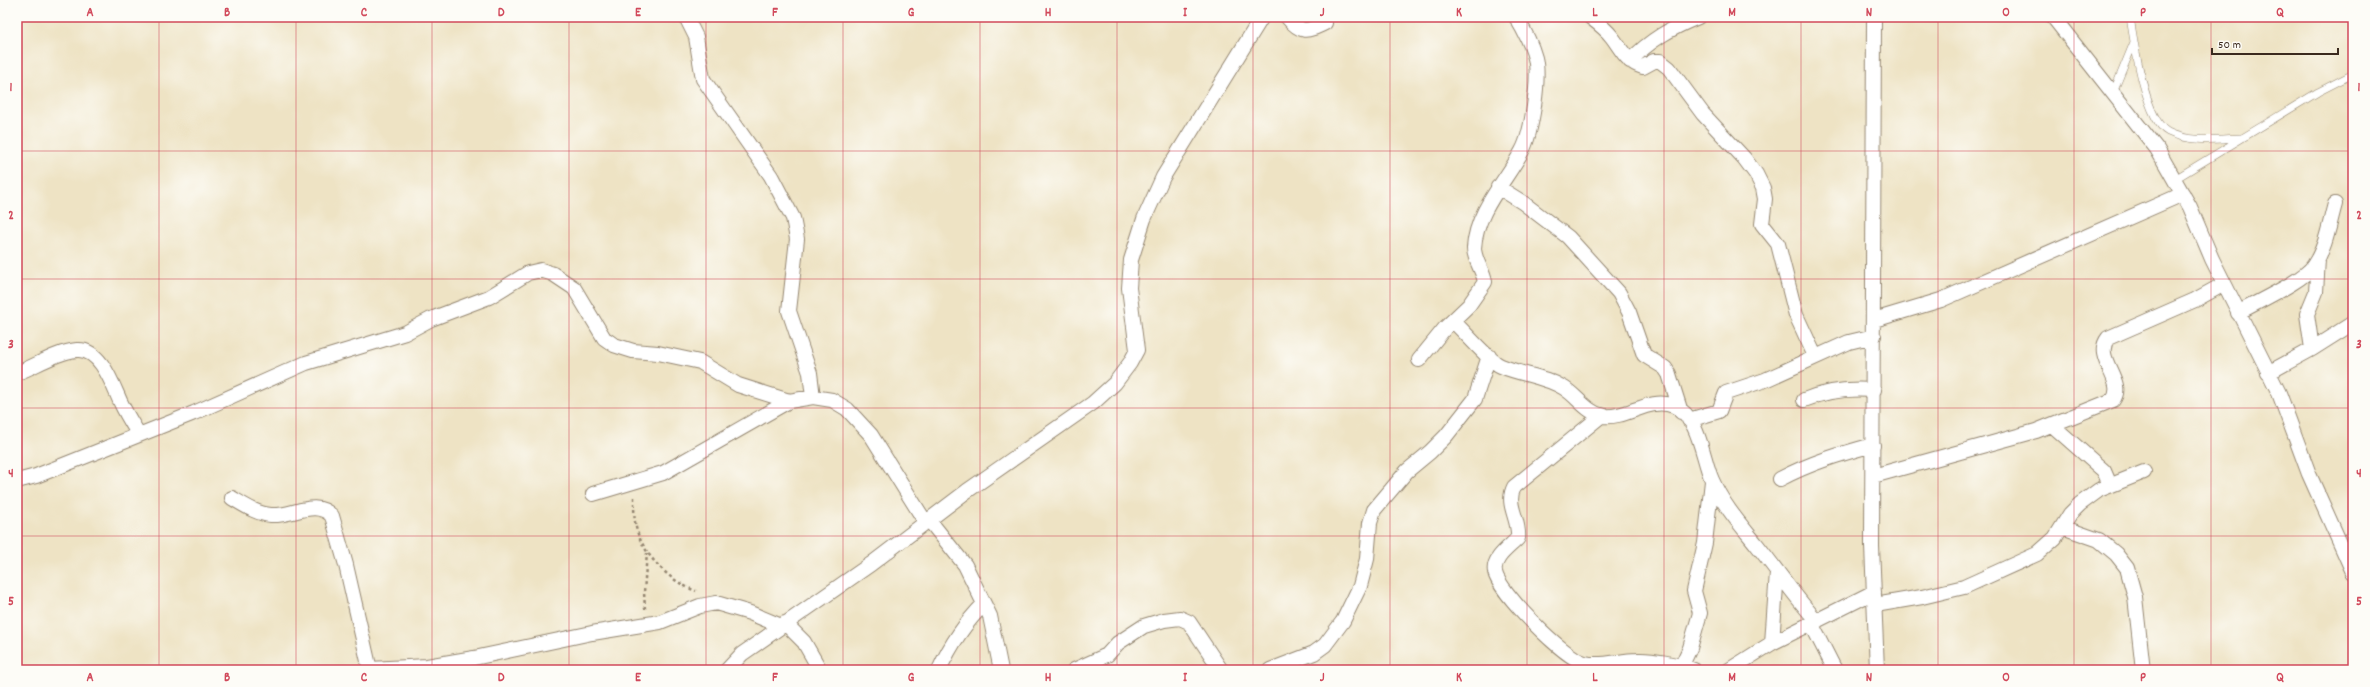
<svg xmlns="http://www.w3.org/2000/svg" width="2370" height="687" viewBox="0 0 2370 687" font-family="Dekko,sans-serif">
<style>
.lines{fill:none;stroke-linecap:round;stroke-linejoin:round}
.lane-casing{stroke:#948671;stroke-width:8}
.street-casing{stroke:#948671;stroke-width:16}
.path{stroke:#948671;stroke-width:2.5;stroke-dasharray:3 3;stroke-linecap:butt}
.lane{stroke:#fff;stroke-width:7}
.street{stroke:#fff;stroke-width:14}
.grid{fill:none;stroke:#d1495b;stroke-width:1;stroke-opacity:0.55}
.neatline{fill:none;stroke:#d1495b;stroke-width:1.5}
.grid-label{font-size:13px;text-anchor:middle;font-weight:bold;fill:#d1495b}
</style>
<rect width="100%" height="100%" fill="#fdfcf7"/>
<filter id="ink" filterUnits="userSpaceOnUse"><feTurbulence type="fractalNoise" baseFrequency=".025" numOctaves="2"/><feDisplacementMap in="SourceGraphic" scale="8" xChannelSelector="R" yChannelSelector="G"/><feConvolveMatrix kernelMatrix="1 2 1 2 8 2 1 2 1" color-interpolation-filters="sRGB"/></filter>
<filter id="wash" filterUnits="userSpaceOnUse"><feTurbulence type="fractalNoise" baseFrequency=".012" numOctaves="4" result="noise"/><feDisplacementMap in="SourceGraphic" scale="16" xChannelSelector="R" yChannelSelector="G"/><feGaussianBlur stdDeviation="0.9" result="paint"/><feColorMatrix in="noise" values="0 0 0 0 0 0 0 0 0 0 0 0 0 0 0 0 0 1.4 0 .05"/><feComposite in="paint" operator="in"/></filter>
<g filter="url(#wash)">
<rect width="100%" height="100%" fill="#eee3c4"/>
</g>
<g filter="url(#ink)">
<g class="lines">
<defs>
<path id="lane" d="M2130,17c4,25 15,103 38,115 22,11 50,7 73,6
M2113,93l21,-51
M2175,179l143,-87 35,-18"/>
<path id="street" d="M686,17l10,20 7,42 68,97 22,42 4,21 -8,72 21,62 3,24
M1287,17c14,17 19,15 38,6
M1590,17c8,6 16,12 22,20 10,13 14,25 31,30l11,-6h6l9,7 34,46 41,44 12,16 7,14 2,11 -3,25 16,20 18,71 19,41
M1874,17l-2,529 5,124
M2053,17l104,132 33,58 22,52 67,134 30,81 44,98
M1630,61c20,-21 41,-33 68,-44
M1498,187l24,15 46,35 51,56 10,19 15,43 21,13 4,6 12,38
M2238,313c18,-11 66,-32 76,-48 12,-18 15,-40 21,-61
M1874,320l67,-20 242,-106
M1453,321c11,10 36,40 48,45 21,9 44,10 63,22 13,8 23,25 39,28 24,3 47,-20 71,-10 26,11 28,52 38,74 11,25 28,44 45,65 20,25 38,52 60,76
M2312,349l-5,-35 9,-22 2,-33
M1419,360l26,-32 24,-23 16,-23c-2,-12 -11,-22 -11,-34 2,-37 32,-67 48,-97 10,-18 18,-73 13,-93 -4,-15 -11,-28 -19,-41
M17,373c19,-7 39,-21 60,-23 24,-2 36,36 44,53 5,11 12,22 18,32
M2268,373l44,-24 41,-26
M1804,400c23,-10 45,-12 70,-10
M1602,415l-88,72c-9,18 6,32 4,51 -8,9 -26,20 -23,34 3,19 70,87 90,91 17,4 35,-3 52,-3 14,-1 43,5 57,10
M1689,420l30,-9 7,-18 39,-13 84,-38 25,-6
M2052,425l52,46 6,14
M1873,476l163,-45 77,-31c14,-19 -21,-42 -5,-62l87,-38 29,-16
M1780,479c30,-16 60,-25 93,-34
M17,481l19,-5 158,-63 112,-50 99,-30 26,-14 58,-22 39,-24 13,-3 12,4 21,14 30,50 10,7 19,6 25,2 42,9 38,23 51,16
M593,494l70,-21 126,-72 24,-4 19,3 15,9 24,26 55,88
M232,498c12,7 25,16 39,17 20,2 45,-17 61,1l14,49 24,105
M929,520l36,45 25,51 11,54
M2062,527l37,13 17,14 11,14 8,29 8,73
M1875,605l47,-8 42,-10 73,-33 18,-16 15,-24 10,-10 19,-14 45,-18
M785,623l19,19 16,28
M1811,623l24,47
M1772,643l5,-71
M1681,667l9,-19 10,-35 -6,-22 11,-48 7,-62
M370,669l57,-3 47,-8 118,-25 68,-11 40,-16 16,-3 34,10 31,13
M727,670l15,-16 129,-90 96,-73 126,-88 22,-20 15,-20 7,-13 -8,-62 2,-28 13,-41 19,-42 99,-160
M939,670c11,-24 26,-47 45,-66
M1074,670l33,-15 11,-12 26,-17 20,-6 16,-2 9,4 32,48
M1270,670l44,-17 11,-8 18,-24 17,-35 7,-27 3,-36 4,-13 33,-39 23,-19 16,-16 29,-37 14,-43
M1729,670l43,-27 102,-51"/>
</defs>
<use href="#lane" class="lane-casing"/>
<use href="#street" class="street-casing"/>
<path class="path" d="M634,497c0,8 0,17 1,25 4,29 33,59 61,69
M645,609l-1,-17 3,-39"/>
<use href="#lane" class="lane"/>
<use href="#street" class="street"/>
</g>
</g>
<path class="grid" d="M159,17v653M296,17v653M432,17v653M569,17v653M706,17v653M843,17v653M980,17v653M1117,17v653M1253,17v653M1390,17v653M1527,17v653M1664,17v653M1801,17v653M1938,17v653M2074,17v653M2211,17v653M17,151h2336M17,279h2336M17,408h2336M17,536h2336"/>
<rect width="2370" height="687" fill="none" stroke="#fdfcf7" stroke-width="44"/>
<path d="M2212 48v6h126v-6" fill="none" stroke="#3b2a1e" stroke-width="2"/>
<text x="2218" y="48" font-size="12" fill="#3b2a1e" stroke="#fdfcf7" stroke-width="3" paint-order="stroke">50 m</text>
<rect x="22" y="22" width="2326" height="643" class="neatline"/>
<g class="grid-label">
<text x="90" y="16">A</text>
<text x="227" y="16">B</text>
<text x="364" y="16">C</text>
<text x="501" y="16">D</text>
<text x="638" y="16">E</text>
<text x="775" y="16">F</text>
<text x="911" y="16">G</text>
<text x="1048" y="16">H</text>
<text x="1185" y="16">I</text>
<text x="1322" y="16">J</text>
<text x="1459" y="16">K</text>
<text x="1595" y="16">L</text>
<text x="1732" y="16">M</text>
<text x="1869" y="16">N</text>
<text x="2006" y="16">O</text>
<text x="2143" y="16">P</text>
<text x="2280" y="16">Q</text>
<text x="11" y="91">1</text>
<text x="2359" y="91">1</text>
<text x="11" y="219">2</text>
<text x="2359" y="219">2</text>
<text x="11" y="348">3</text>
<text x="2359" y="348">3</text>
<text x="11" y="477">4</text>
<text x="2359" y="477">4</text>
<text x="11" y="605">5</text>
<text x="2359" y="605">5</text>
<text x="90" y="681">A</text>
<text x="227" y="681">B</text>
<text x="364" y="681">C</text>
<text x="501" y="681">D</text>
<text x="638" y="681">E</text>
<text x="775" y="681">F</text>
<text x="911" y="681">G</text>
<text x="1048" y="681">H</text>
<text x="1185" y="681">I</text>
<text x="1322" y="681">J</text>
<text x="1459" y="681">K</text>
<text x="1595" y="681">L</text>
<text x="1732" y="681">M</text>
<text x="1869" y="681">N</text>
<text x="2006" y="681">O</text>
<text x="2143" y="681">P</text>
<text x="2280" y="681">Q</text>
</g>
</svg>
